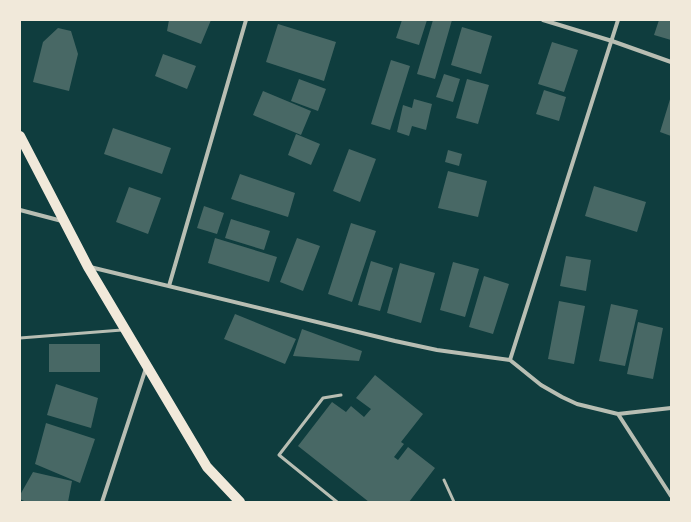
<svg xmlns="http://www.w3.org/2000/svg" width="691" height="522" viewBox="0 0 691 522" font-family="Inter,sans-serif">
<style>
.building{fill:#486865}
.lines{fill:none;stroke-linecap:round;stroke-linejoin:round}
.service{stroke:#b8beb3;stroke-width:3}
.minor{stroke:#b8beb3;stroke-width:4}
.primary{stroke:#f1e9da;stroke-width:10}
</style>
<rect width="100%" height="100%" fill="#0f3d3e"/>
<path class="building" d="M169,20h42l-10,24 -34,-13z
M402,20h25l-8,25 -23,-7z
M433,20h19l-17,59 -18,-5z
M659,20h12v20l-17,-5z
M278,24l58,18 -12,39 -58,-19z
M462,27l30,9 -11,38 -30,-9z
M58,28l13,3 7,23 -9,37 -36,-9 10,-40z
M552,42l26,8 -14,42 -26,-8z
M163,54l33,12 -9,23 -32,-13z
M391,60l19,6 -20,64 -19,-6z
M444,74l16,5 -7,23 -17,-5z
M299,79l27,10 -8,22 -27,-10z
M467,79l22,6 -11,39 -22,-6z
M544,90l22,7 -7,24 -23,-7z
M263,91l48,20 -10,24 -48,-20z
M671,96v40l-11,-4z
M414,99l18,5 -6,26 -14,-4 -3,10 -12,-4 6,-27 9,3z
M113,128l58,20 -9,26 -58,-20z
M296,134l24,10 -9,21 -23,-10z
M349,149l27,10 -16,43 -27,-11z
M448,150l14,4 -3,12 -14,-4z
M448,171l39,10 -9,36 -40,-9z
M240,174l55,19 -7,24 -57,-18z
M594,186l52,16 -9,30 -52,-16z
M129,187l32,11 -13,36 -32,-12z
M204,206l20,7 -7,21 -20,-6z
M231,219l39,12 -6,19 -39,-12z
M351,223l25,8 -24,71 -24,-8z
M215,238l62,19 -8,25 -61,-19z
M297,238l23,8 -17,45 -23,-9z
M566,256l25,4 -5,31 -26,-5z
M371,261l22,7 -13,43 -22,-6z
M453,262l26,7 -14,48 -25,-7z
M400,263l35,10 -14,50 -34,-10z
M484,276l25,8 -16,50 -24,-7z
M559,301l26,5 -11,58 -26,-5z
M611,304l27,6 -13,56 -26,-5z
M235,314l61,25 -11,25 -61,-25z
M638,322l25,6 -10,51 -26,-5z
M302,329l60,22 -3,10 -66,-5z
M49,344h51v28h-51z
M375,375l48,39 -22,28 3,2 -10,13 4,3 10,-13 27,21 -26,34h-40l-71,-56 34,-44 14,10 5,-6 13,11 7,-8 -15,-11z
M56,384l42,14 -7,30 -44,-13z
M46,423l49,16 -15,44 -45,-19z
M33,472l39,9 -4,21h-42l-6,-3v-4z"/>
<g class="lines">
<path class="service" d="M20,338l102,-8
M444,480l10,22
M337,502l-58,-47 44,-57 18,-3"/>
<path class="minor" d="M543,20l69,21 59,21
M20,210l42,11
M90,267l305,74 42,9 73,10 31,25 21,12 15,7 41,10 53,-6
M169,286l77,-266
M510,360l108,-340
M618,414l53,82
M102,502l44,-134"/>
<path class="primary" d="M20,136l68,131 119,200 33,35"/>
</g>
<rect width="691" height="522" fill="none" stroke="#f1e9da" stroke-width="42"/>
</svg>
